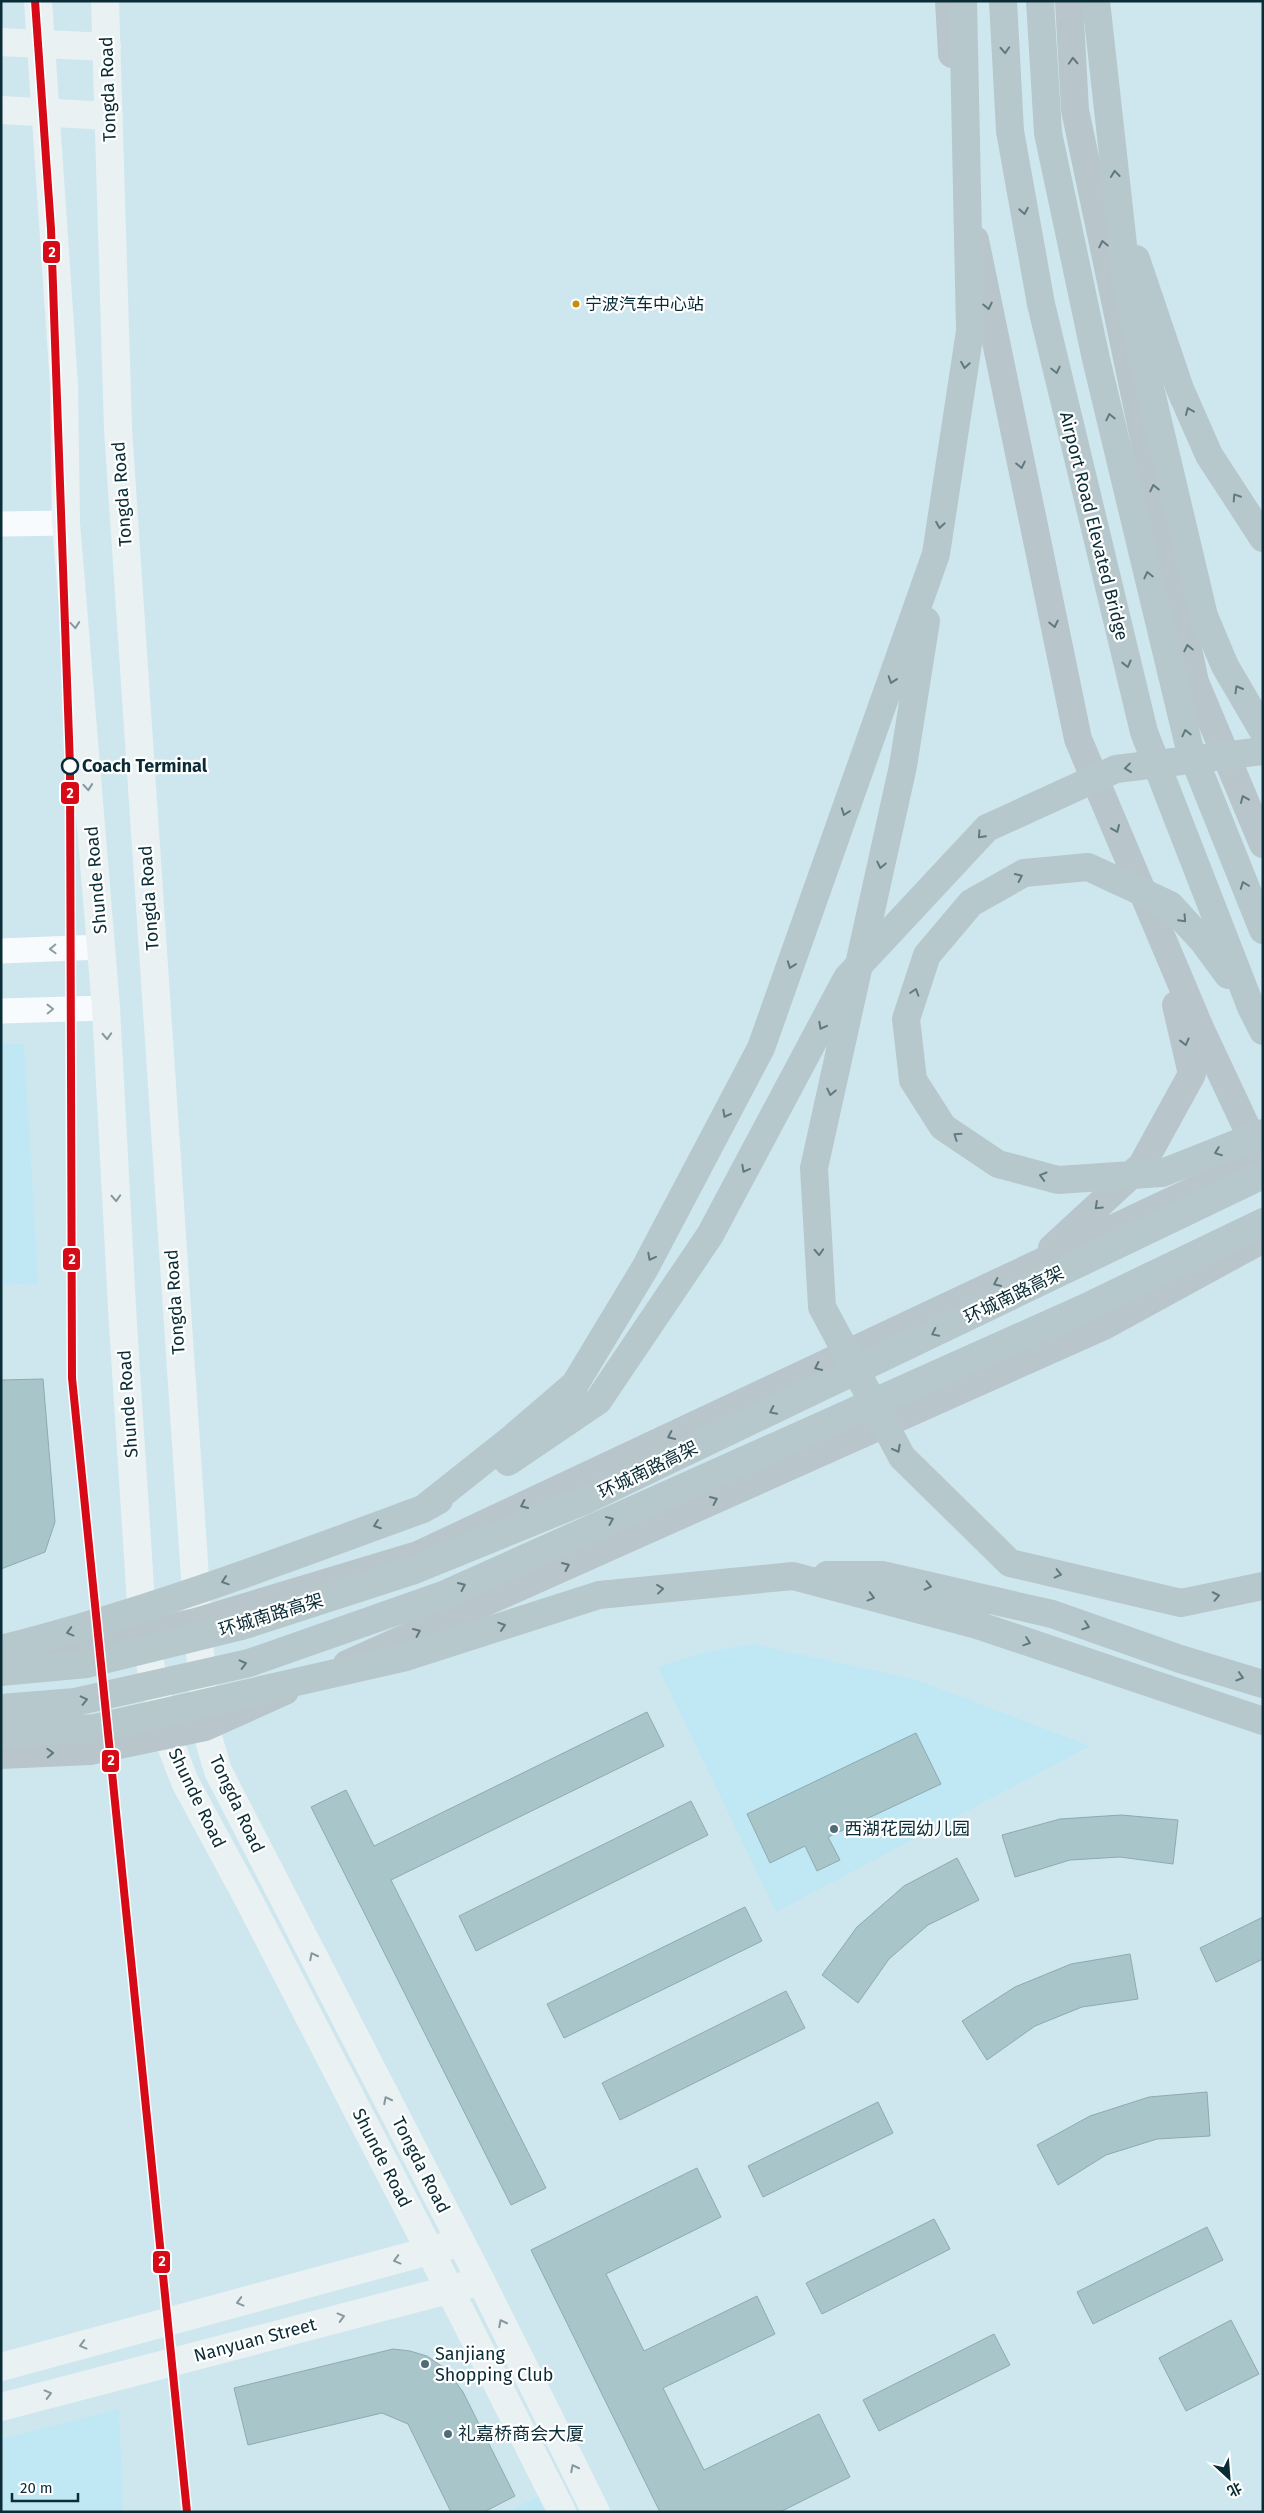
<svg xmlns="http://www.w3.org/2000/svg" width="1264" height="2513" viewBox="0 0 1264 2513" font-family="'Fira Sans','Noto Sans SC',sans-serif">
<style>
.built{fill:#c0e7f4}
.building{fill:#a8c5c9;stroke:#8eaaaf}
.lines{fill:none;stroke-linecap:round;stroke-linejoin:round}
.street{stroke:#f8fbfd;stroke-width:25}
.secondary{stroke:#eaf1f3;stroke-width:28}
.primary{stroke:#b8c6cb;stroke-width:28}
.highway{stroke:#b7c8cc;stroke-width:28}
.metro-1-casing{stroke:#fff;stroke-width:11}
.metro-1{stroke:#d60b17;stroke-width:8}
.oneway{stroke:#607a81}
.oneway2{stroke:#607980}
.oneway3{stroke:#85989e}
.oneway4{stroke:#8c9ea3}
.bus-dot{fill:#c78e0b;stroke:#fff;stroke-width:2}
.stop-dot{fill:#fff;stroke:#092c36;stroke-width:2.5}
.poi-dot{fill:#4e6d77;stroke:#fff;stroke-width:2}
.labels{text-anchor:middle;stroke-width:4.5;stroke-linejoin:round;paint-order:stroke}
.bus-label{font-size:17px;fill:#092c36;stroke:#fff;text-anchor:start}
.street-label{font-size:18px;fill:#092c36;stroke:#fff}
.stop-label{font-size:18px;font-weight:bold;fill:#092c36;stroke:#fff;text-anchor:start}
.poi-label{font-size:18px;fill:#092c36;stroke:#fff;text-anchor:start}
.line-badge{stroke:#fff;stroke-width:2}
.badge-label{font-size:14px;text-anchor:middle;font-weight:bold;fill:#fff}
</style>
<rect width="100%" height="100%" fill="#cee7ef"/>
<path class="built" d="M1,1044h23l14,239 -37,2z
M753,1644l161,35 176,67 -314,166 -118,-245 46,-15z
M119,2409l4,103h-122v-73z
M539,2496l8,16h-39z"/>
<path class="building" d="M43,1379l12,143 -10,30 -44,17v-189z
M647,1712l17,34 -273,134 155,308 -35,17 -200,-398 35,-17 28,56z
M916,1733l25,51 -113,53 12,23 -23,11 -12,-25 -35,17 -23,-49z
M691,1801l17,34 -232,116 -17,-35z
M1121,1815l57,5 -5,44 -53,-7 -50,3 -55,17 -13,-42 58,-16z
M957,1858l22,42 -51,25 -39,34 -31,44 -36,-28 35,-48 47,-41z
M745,1907l17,34 -198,97 -17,-34z
M1263,1917v42l-47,23 -16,-34z
M1130,1954l8,45 -56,8 -47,19 -48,34 -25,-39 53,-34 56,-23z
M786,1991l19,37 -185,92 -18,-37z
M1207,2092l3,44 -53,3 -51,16 -48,30 -21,-40 53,-29 59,-19z
M878,2102l15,31 -130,64 -15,-31z
M697,2168l24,49 -115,57 38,77 113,-55 18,38 -112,54 41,82 115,-56 31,63 -70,35h-120l-129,-262z
M934,2219l16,30 -128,65 -16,-31z
M1207,2227l16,33 -130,64 -16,-32z
M1231,2320l28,54 -73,37 -27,-53z
M994,2334l16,31 -131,66 -16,-31z
M393,2349l17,2 17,5 19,13 17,23 52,104 -31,16h-33l-43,-88 -26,-11 -134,32 -14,-57z"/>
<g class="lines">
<path class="street" d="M1,524l65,-1
M1,951l100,-4
M1,1011l105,-3"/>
<path class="secondary" d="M38,1l26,384 2,138 40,485 17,317 20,309 24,101 18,47 60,111 185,358 132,261
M105,1l13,428 87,1298 13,44 263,510 115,231
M1,42l106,5
M1,110l108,6
M1,2367l446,-121
M1,2407l466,-122"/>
<path class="primary" d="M949,1l3,53
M1069,1l6,109 120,572 68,162
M975,240l103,499 122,289 61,130
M1052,1248l90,-83 50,-91 -16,-69
M30,1661l166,-39 222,-67 845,-397
M347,1664l757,-338 159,-87
M1,1755l89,-4 77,-16 38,-8 80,-36"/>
<path class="highway" d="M1003,1l7,130 31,173 103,428 107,275 12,24
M1040,1l8,132 48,226 93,387 74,184
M1096,1l33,298 75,317 21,50 38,65
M1136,259l44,130 29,66 54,83
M926,621l-23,145 -89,402 8,139 80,150 108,106 171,40 82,-17
M1228,975l-25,-34 -33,-36 -82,-38 -64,6 -53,30 -44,52 -21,64 7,61 30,47 55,37 60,16 104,-7 101,-40
M508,1462l90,-61 112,-166 137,-257 140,-150 129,-59 147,-18
M423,1509l87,-69 65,-56 70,-116 116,-220 175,-494 34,-223 -7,-330
M827,1575h55l170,39 128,45 83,25
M1,1649c144,-36 283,-89 422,-140l16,-9
M1,1672l86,-8 155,-38 170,-55 174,-71 677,-325
M1,1708l74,-6 174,-39 194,-68 639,-286 181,-87
M1,1734l94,-6 311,-71 193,-62 194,-19 184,49 286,96"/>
<defs>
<path id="metro-1" d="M35,1l16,228 19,537 2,612 115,1134"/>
</defs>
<use href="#metro-1" class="metro-1-casing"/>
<use href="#metro-1" class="metro-1"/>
</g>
<defs><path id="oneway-chevron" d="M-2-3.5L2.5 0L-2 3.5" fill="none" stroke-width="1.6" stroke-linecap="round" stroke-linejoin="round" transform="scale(1.25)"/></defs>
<g class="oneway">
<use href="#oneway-chevron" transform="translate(1005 50) rotate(87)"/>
<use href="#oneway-chevron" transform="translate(1115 174) rotate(-96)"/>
<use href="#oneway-chevron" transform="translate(1024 211) rotate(80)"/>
<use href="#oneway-chevron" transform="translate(965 365) rotate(99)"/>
<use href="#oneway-chevron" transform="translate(1056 370) rotate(77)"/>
<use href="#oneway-chevron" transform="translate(1189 411) rotate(-113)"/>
<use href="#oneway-chevron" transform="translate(1110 417) rotate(-103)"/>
<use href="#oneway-chevron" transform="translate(1236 497) rotate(-123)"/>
<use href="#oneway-chevron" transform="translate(940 525) rotate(99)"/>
<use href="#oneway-chevron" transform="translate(1148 575) rotate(-103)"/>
<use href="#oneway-chevron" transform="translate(1127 664) rotate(76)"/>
<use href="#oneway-chevron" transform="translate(892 680) rotate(109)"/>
<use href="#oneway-chevron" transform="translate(1238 689) rotate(-120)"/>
<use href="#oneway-chevron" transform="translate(1186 733) rotate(-103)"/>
<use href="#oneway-chevron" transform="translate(1128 768) rotate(173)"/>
<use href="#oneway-chevron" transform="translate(845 812) rotate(110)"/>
<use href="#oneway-chevron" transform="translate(981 835) rotate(133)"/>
<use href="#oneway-chevron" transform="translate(881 865) rotate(102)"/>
<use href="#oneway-chevron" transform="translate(1019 877) rotate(-25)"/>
<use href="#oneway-chevron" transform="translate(1244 885) rotate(-111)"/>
<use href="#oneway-chevron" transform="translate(1183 919) rotate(47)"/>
<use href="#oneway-chevron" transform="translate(791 965) rotate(110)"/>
<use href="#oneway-chevron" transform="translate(915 992) rotate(-72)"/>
<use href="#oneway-chevron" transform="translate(822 1026) rotate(118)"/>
<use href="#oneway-chevron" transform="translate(831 1092) rotate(102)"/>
<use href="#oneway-chevron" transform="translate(726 1114) rotate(118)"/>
<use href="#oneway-chevron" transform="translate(957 1136) rotate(-146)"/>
<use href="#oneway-chevron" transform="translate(1218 1152) rotate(159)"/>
<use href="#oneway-chevron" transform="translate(745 1169) rotate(118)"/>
<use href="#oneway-chevron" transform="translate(1043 1176) rotate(-164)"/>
<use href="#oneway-chevron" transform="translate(819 1252) rotate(87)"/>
<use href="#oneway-chevron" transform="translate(651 1257) rotate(118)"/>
<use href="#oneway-chevron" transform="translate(935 1333) rotate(154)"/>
<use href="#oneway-chevron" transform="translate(773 1411) rotate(154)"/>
<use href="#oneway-chevron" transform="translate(897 1449) rotate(62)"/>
<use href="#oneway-chevron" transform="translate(610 1520) rotate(-24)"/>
<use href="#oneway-chevron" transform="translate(377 1525) rotate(160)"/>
<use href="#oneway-chevron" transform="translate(1058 1574) rotate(13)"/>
<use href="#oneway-chevron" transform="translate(225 1581) rotate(162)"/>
<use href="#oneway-chevron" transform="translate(462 1586) rotate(-24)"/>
<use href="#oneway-chevron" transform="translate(928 1586) rotate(13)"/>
<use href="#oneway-chevron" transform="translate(660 1589) rotate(-6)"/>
<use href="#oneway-chevron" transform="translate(1216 1596) rotate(-12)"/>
<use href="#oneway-chevron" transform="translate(871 1597) rotate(15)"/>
<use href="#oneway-chevron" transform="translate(502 1626) rotate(-18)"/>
<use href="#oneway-chevron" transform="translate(1086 1626) rotate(19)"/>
<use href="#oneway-chevron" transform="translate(70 1632) rotate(165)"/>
<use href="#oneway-chevron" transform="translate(1027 1642) rotate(19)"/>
<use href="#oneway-chevron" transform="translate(243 1664) rotate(-14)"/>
<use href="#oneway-chevron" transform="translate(1240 1677) rotate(17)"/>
<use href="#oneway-chevron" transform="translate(84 1700) rotate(-13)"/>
</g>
<g class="oneway2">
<use href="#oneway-chevron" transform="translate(1073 61) rotate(-93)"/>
<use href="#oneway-chevron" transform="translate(1103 244) rotate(-102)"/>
<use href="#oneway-chevron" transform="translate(988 306) rotate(78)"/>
<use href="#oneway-chevron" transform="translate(1021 465) rotate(78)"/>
<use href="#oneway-chevron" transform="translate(1154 488) rotate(-102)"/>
<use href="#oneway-chevron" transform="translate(1054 624) rotate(78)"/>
<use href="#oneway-chevron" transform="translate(1188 648) rotate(-102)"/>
<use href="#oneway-chevron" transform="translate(1244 799) rotate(-113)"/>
<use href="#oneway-chevron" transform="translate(1116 829) rotate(67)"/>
<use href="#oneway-chevron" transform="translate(1185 1042) rotate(76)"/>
<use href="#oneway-chevron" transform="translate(1098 1206) rotate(137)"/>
<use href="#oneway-chevron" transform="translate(997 1283) rotate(155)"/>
<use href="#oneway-chevron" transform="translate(818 1367) rotate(155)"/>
<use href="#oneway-chevron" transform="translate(671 1436) rotate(155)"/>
<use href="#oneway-chevron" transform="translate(714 1500) rotate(-24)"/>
<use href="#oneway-chevron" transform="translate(524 1505) rotate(155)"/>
<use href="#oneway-chevron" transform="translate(566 1566) rotate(-24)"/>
<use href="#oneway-chevron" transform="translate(417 1632) rotate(-24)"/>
<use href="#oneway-chevron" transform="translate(50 1753) rotate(-2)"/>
</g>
<g class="oneway3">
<use href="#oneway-chevron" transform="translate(75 625) rotate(85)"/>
<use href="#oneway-chevron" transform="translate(88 787) rotate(85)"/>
<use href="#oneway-chevron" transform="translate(107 1036) rotate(87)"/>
<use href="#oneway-chevron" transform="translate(116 1198) rotate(87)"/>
<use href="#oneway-chevron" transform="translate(313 1956) rotate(-117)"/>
<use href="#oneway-chevron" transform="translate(387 2100) rotate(-117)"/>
<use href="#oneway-chevron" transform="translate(397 2260) rotate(165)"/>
<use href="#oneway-chevron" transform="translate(240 2302) rotate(165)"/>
<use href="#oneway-chevron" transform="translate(341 2317) rotate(-15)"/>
<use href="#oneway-chevron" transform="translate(502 2323) rotate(-117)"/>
<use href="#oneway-chevron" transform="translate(83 2345) rotate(165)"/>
<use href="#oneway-chevron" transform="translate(48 2394) rotate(-15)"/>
<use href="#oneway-chevron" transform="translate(574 2468) rotate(-117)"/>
</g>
<g class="oneway4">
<use href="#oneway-chevron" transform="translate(53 949) rotate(178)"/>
<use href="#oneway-chevron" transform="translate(50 1009) rotate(-1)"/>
</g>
<circle class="bus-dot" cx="576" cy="304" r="4.5"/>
<circle class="stop-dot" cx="70" cy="766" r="8"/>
<g class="poi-dot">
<circle cx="834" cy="1829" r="5"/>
<circle cx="425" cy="2364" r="5"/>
<circle cx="448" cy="2434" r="5"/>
</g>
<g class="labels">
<g class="bus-label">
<text x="585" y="310">宁波汽车中心站</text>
</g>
<g class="street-label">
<text transform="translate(108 89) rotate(-92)" y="6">Tongda Road</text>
<text transform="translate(122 494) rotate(-94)" y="6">Tongda Road</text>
<text transform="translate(1094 526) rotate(76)" y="6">Airport Road Elevated Bridge</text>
<text transform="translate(96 880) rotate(-95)" y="6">Shunde Road</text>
<text transform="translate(149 898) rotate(-94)" y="6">Tongda Road</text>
<text transform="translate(1014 1295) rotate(-26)" y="6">环城南路高架</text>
<text transform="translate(175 1302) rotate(-94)" y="6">Tongda Road</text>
<text transform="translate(128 1404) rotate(-94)" y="6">Shunde Road</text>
<text transform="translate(648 1470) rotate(-26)" y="6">环城南路高架</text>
<text transform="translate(271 1615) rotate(-17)" y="6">环城南路高架</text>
<text transform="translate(197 1798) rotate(64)" y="6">Shunde Road</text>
<text transform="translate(237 1804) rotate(65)" y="6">Tongda Road</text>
<text transform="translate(382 2158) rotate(63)" y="6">Shunde Road</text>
<text transform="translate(421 2165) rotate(63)" y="6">Tongda Road</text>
<text transform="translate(255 2340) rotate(-15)" y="6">Nanyuan Street</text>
</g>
<g class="stop-label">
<text x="82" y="772">Coach Terminal</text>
</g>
<g class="poi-label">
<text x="844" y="1835">西湖花园幼儿园</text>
<text x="435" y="2360">Sanjiang<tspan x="435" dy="21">Shopping Club</tspan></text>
<text x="458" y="2440">礼嘉桥商会大厦</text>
</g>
</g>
<g class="line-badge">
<rect x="42" y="240" width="19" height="24" rx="5" fill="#d60b17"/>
<rect x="60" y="781" width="20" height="24" rx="5" fill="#d60b17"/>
<rect x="62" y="1247" width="19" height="24" rx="5" fill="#d60b17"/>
<rect x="101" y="1749" width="19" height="24" rx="5" fill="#d60b17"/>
<rect x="152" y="2250" width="19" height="24" rx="5" fill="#d60b17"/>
</g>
<g class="badge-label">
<text x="52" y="257">2</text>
<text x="70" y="798">2</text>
<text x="72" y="1264">2</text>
<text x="111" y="1765">2</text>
<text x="162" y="2266">2</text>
</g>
<rect width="1264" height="2513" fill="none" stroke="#092c36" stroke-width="5"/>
<g transform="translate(1229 2478) rotate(154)" stroke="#ffffff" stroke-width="4" paint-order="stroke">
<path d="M0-4L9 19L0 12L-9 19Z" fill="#092c36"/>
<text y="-8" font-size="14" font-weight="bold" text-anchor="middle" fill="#092c36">北</text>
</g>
<path d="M12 2493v8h66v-8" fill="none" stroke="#092c36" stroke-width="2.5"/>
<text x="20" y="2493" font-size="15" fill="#092c36" stroke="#ffffff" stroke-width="4" paint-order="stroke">20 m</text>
</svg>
